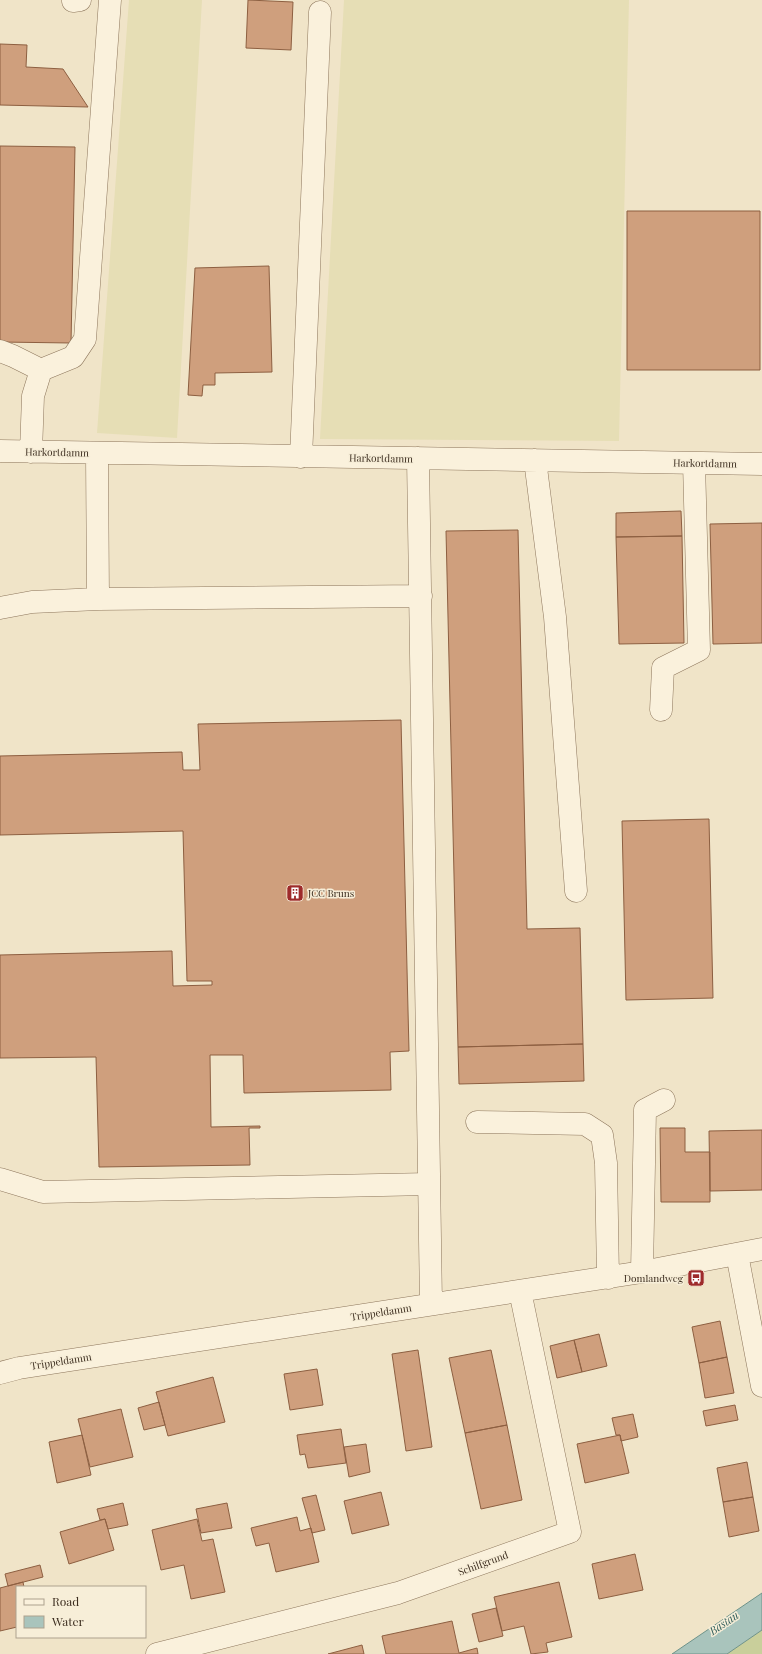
<svg xmlns="http://www.w3.org/2000/svg" width="762" height="1654" viewBox="0 0 762 1654" font-family="'Playfair Display',serif">
<style>
.farmland{fill:#e6deb5}
.green{fill:#c9cf9b}
.water{fill:#a9c4bc;stroke:#6f938a}
.building{fill:#cf9f7d;stroke:#8d5f41}
.lines{fill:none;stroke-linecap:round;stroke-linejoin:round}
.minor-casing{stroke:#8d765c;stroke-width:23}
.minor{stroke:#faf1dc;stroke-width:22}
.labels{text-anchor:middle;stroke-width:3;stroke-linejoin:round;paint-order:stroke}
.street-label{font-size:10px;fill:#3d2e20;stroke:#f7eed8}
.poi-label{font-size:10px;fill:#3d2e20;stroke:#f7eed8;text-anchor:start}
.water-label{font-size:11px;font-style:italic;fill:#2f5d5a;stroke:#f7eed8}
</style>
<rect width="100%" height="100%" fill="#f0e4c8"/>
<path class="farmland" d="M129,0h73l-25,438 -80,-5z
M344,0h285l-10,441 -299,-2z"/>
<path class="green" d="M762,1630v24h-35l32,-22z"/>
<path class="water" d="M762,1593v37l-35,24h-55z"/>
<path class="building" d="M248,0l45,2 -2,48 -45,-2z
M0,44l27,1 -1,22 37,2 25,38 -88,-2z
M0,146l75,1 -4,196 -71,-1z
M627,211h133v159h-133z
M269,266l3,106 -57,1v12h-12l-1,11 -14,-1 7,-127z
M681,511l1,25 -66,1v-24z
M762,523v120l-49,1 -3,-120z
M518,530l9,399 53,-1 3,116 -125,3 -12,-516z
M682,536l2,107 -65,1 -3,-107z
M401,720l8,331 -19,1 1,38 -147,3 -1,-38h-33l1,72 49,-1v2h-11l1,37 -151,2 -3,-110 -96,1v-103l172,-4 1,35 39,-1v-4h-25l-4,-150 -183,4v-79l182,-4 1,18h17l-2,-46z
M709,819l4,179 -87,2 -4,-179z
M583,1044l1,37 -125,3 -1,-37z
M660,1128h25v24h25v50h-49z
M762,1130v60l-52,1 -1,-60z
M720,1321l7,36 -28,6 -7,-36z
M599,1334l8,32 -25,6 -8,-32z
M574,1340l8,32 -25,6 -7,-32z
M418,1350l14,97 -26,4 -14,-97z
M491,1350l16,75 -42,8 -16,-75z
M727,1357l7,36 -29,5 -6,-35z
M317,1369l6,36 -33,5 -6,-36z
M213,1377l12,45 -57,14 -12,-44z
M159,1402l6,23 -21,5 -6,-22z
M735,1405l3,15 -32,6 -3,-15z
M121,1409l12,48 -43,10 -12,-48z
M633,1414l5,23 -17,4 -1,-6h-4l-4,-17z
M507,1425l15,75 -41,9 -16,-76z
M341,1429l5,34 -38,5 -3,-14 -5,1 -3,-20z
M82,1435l9,40 -34,8 -8,-41z
M620,1435l9,38 -44,10 -8,-39z
M366,1444l4,28 -21,5 -5,-30z
M747,1462l6,35 -30,5 -6,-34z
M381,1492l8,33 -37,9 -8,-33z
M316,1495l9,35 -13,3 -10,-35z
M753,1497l6,34 -30,6 -6,-35z
M123,1503l5,22 -20,4 -3,-10 -5,1 -3,-11z
M227,1503l5,25 -31,5 -5,-24z
M297,1517l3,14 11,-3 8,34 -43,10 -7,-29 -13,3 -5,-18z
M105,1519l9,31 -45,14 -9,-32z
M197,1519l5,22 11,-2 12,53 -34,7 -7,-34 -23,5 -9,-40z
M635,1554l8,36 -44,9 -7,-35z
M40,1565l3,12 -35,9 -3,-12z
M23,1582l1,5h-7v40l-17,4v-43z
M559,1582l13,55 -26,6 2,9 -17,2 -7,-28 -22,5 -8,-34z
M496,1608l7,28 -24,6 -7,-28z
M452,1621l7,32 18,-5 1,6h-92l-4,-18z
M362,1645l2,9h-36z"/>
<g class="lines">
<defs>
<path id="minor" d="M73,1l7,-1
M0,351l13,5 28,14
M0,451l762,13
M31,452l2,-56 8,-26 32,-13 12,-18 25,-339
M301,457l19,-445
M418,458l13,846
M535,460l20,157 21,274
M98,599l323,-3
M0,608l32,-6 66,-3 -1,-146
M661,710l2,-42 36,-18 -5,-187
M477,1122l108,2 17,11 4,28 2,115
M0,1179l43,13 386,-8
M737,1254l25,132
M642,1272l3,-162 19,-10
M0,1373l19,-5 623,-96 120,-23
M157,1654l241,-61 172,-61 -50,-241"/>
</defs>
<use href="#minor" class="minor-casing"/>
<use href="#minor" class="minor"/>
</g>
<defs>
<symbol id="building-square" viewBox="-11 -11 22 22"><rect x="-9" y="-9" width="18" height="18" rx="4" fill="#9e2a2b" stroke="#f7eed8"/><path d="M-4-6H4V6H1V3H-1V6H-4ZM-2.5-4.3h1.7v1.8h-1.7ZM.8-4.3h1.7v1.8H.8ZM-2.5-1h1.7V.8h-1.7ZM.8-1h1.7V.8H.8Z" fill="#fff"/></symbol>
<symbol id="bus-square" viewBox="-11 -11 22 22"><rect x="-9" y="-9" width="18" height="18" rx="4" fill="#9e2a2b" stroke="#f7eed8"/><path d="M-5-6H5V4H4V6H2V4H-2V6H-4V4H-5ZM-3.5-4V0h7V-4ZM-3.5 1.2v1.5H-2V1.2ZM2 1.2v1.5H3.5V1.2Z" fill="#fff"/></symbol>
</defs>
<g fill-rule="evenodd">
<use href="#building-square" x="285" y="883" width="20" height="20"/>
<use href="#bus-square" x="686" y="1268" width="20" height="20"/>
</g>
<g class="labels">
<g class="street-label">
<text transform="translate(57 452) rotate(1)" y="4">Harkortdamm</text>
<text transform="translate(381 458) rotate(1)" y="4">Harkortdamm</text>
<text transform="translate(705 463) rotate(1)" y="4">Harkortdamm</text>
<text transform="translate(381 1312) rotate(-9)" y="4">Trippeldamm</text>
<text transform="translate(61 1361) rotate(-9)" y="4">Trippeldamm</text>
<text transform="translate(483 1563) rotate(-20)" y="4">Schilfgrund</text>
</g>
<g class="poi-label">
<text x="308" y="897">JCC Bruns</text>
<text x="683" y="1282" text-anchor="end">Domlandweg</text>
</g>
<g class="water-label">
<text transform="translate(724 1623) rotate(-34)" y="4">Bastau</text>
</g>
</g>
<rect x="16" y="1586" width="130" height="52" fill="#f7eed8" stroke="#ada18e"/>
<rect x="24" y="1599" width="20" height="6" fill="#faf1dc" stroke="#ada18e"/>
<text x="52" y="1606" font-size="12" fill="#3d2e20">Road</text>
<rect x="24" y="1616" width="20" height="12" fill="#a9c4bc" stroke="#ada18e"/>
<text x="52" y="1626" font-size="12" fill="#3d2e20">Water</text>
</svg>
